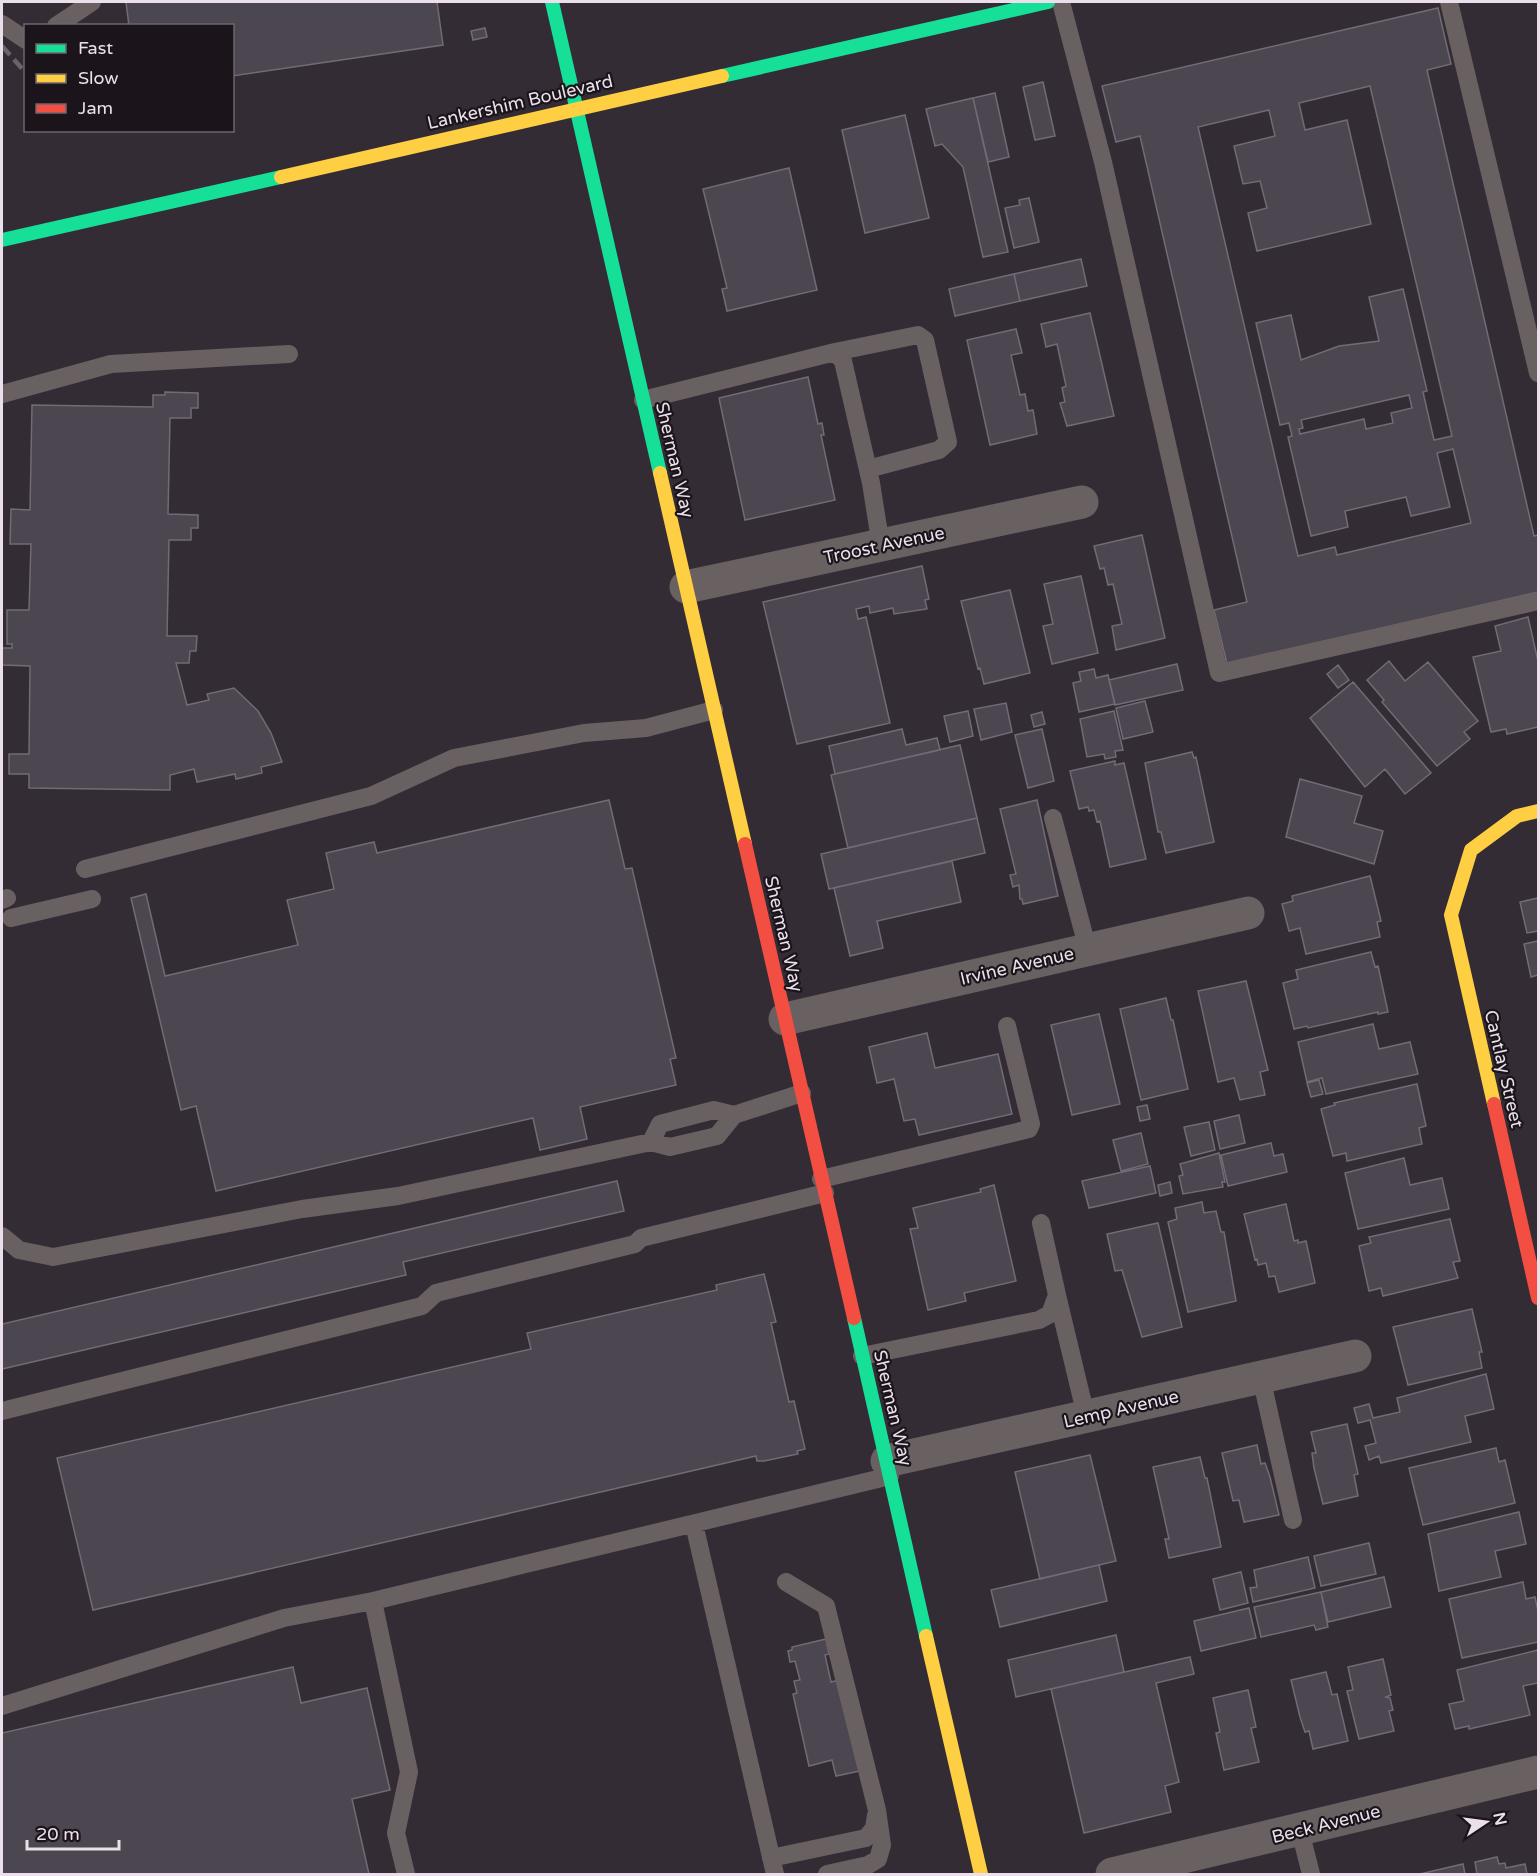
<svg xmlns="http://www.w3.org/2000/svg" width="1540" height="1876" viewBox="0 0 1540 1876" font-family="'Varela Round',sans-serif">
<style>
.building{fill:#4b464f;stroke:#706b74;stroke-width:1.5;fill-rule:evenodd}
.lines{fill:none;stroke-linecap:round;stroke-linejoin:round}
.lane{stroke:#696161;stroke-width:18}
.street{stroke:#696161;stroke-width:33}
.fast{stroke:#16e098;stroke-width:14}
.slow{stroke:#ffcf43;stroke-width:14}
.jam{stroke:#f24e42;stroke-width:14}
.rail{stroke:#6b6367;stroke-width:4.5;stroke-dasharray:12 6;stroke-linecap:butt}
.labels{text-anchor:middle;stroke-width:4.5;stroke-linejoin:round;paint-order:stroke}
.street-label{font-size:18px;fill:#eadfea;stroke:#1b141b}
</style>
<rect width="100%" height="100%" fill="#342c35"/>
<path class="building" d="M126,2h311l6,43 -211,31v-50h-103z
M1438,8l13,56 -24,6 107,466 4,-1v57l-311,72 -13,-54 33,-8 -107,-466 -24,6 -14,-56zM1370,86l82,350 -18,4 -11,-48 4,-1 -24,-102 -34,8 10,44 -40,5 -38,14 -10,-45 -35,8 24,102 9,-2 3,13 -4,1 23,99 37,-9 -3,-16 61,-14 5,19 39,-9 -13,-54 16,-4 18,74 -134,32 -2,-8 -37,9 -100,-429 71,-17 6,26 -41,10 9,38 17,-3 7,27 -19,5 9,38 114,-27 -24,-104 -42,10 -6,-27zM1409,395l3,13 -21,5 2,10 -27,6 -2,-10 -64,15 -1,-5 4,-1 -2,-8z
M485,28l2,9 -14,3 -2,-9z
M1043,82l12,54 -20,4 -12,-53z
M995,93l14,64 -21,5 -15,-64z
M973,98l35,154 -25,5 -20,-90 -21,-23 -7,2 -9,-37z
M905,115l24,103 -64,15 -23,-103z
M789,168l28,122 -90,21 -5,-22 5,-1 -24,-99z
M1029,198l10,44 -25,6 -9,-40 15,-3 -1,-5z
M1081,259l6,27 -67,15 -6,-27z
M1014,274l6,27 -65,15 -6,-27z
M1090,313l24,103 -47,10 -7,-23 5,-1 -3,-14 4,-2 -9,-42 -11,3 -5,-23z
M1016,329l6,24 -11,2 9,40 5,-1 3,17 5,-1 4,24 -47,11 -23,-105z
M808,377l10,47 4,-1 2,12h-3l14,65 -90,20 -26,-122z
M165,392l33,1v15h-7v10h-21l-2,96 30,1v13h-7v12h-22l-2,96h30l-1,15h-6l-1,12h-13l11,42 22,-5 -2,-6 27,-6 24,23 13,22 11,29 -21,5 1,6 -26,6 -1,-5 -38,8 -3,-13 -24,6v15l-141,-2v-14h-20v-20h20l1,-88 -28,-1v-17h10v-4h-5v-34h22l2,-66h-21l1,-35 19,1 2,-105 121,2v-12h12z
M1142,535l23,103 -49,12 -4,-24 10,-2 -9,-40 -5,1 -4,-17 -4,1 -6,-23z
M922,566l7,33 -4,1 2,9 -33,5 -1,-6 -23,5 -1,-7 -13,3 2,10 8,-2 24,106 -93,21 -34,-142z
M1081,576l17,77 -46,11 -9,-38 10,-2 -9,-40z
M1010,590l20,83 -46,11 -4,-16 -2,1 -17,-68z
M1528,617l10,44v66l-31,7 -1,-5 -15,3 -18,-75 28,-6 -6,-25z
M1389,661l16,20 23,-19 50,59 -14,11 6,7 -33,27 -55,-64 2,-2 -17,-20z
M1177,664l6,26 -68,15 -6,-25z
M1338,665l11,15 -11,8 -11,-14z
M1094,669l2,9 12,-3 7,29 -36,8 -6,-29 8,-2 -2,-9z
M1353,682l78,91 -26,21 -20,-25 -20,18 -55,-69z
M1145,701l8,31 -30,7 -7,-31z
M1006,703l6,29 -31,8 -7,-31z
M968,711l5,25 -23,6 -6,-26z
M1114,711l9,39 -8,1 1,6 -11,2 -1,-5 -17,3 -7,-38z
M1042,712l3,12 -11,3 -3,-12z
M902,729l4,16 31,-7 3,12 -105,24 -6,-28z
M1042,729l12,52 -26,7 -13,-53z
M960,745l17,73 -129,30 -17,-73z
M1192,752l2,6 2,-1 18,85 -48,11 -5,-21h-3l-13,-69z
M1115,761v4l9,-2 22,96 -36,8 -10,-46 -3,1 -3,-12 -5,1 -1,-4 -9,2 -9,-38z
M1300,779l62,17 -8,27 29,8 -9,33 -88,-27z
M609,800l16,69 7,-1 44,190 -6,1 6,26 -96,22 7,32 -47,11 -7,-32 -317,73 -20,-85 -15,4 -50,-212 15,-4 19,82 133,-31 -11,-45 47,-11 -8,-36 48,-11 3,11z
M1037,800l21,96 -35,8 -1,-5h-2l-1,-14 -6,2 -3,-12 6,-1 -16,-65z
M977,818l8,35 -156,36 -8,-35z
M952,861l9,41 -84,19 6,27 -33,8 -16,-68z
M1370,876l11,45 -4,1 3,15 -74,17 -6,-26 -11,3 -7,-27 11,-3 -1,-5z
M1538,898v33l-11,2 -7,-31z
M1538,941v34l-7,2 -7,-33z
M1371,952l4,15 3,-1 10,46 -10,2v-2l-70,16 -1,-2 -13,3 -11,-46 15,-4 -2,-9z
M1246,981l22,89 -8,2 5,23 -25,5 -6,-22 -16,4 -20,-91z
M1166,998l5,22h2l15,69 -47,11 -21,-91z
M1099,1014l21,90 -48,11 -21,-90z
M1373,1024l6,25 31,-7 8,32 -92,20 -4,-16 -15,4 -9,-40z
M927,1033l8,35 63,-14 14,60 -93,21 -4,-16 -11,2 -10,-42 -17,4 -8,-36z
M1319,1080l4,14 -12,3 -4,-14z
M1417,1084l9,42 -7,2 3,16 -75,17 -1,-8 -13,3 -12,-47 14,-4 -1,-2z
M1147,1105l3,14 -10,2 -3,-14z
M1239,1115l6,28 -25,6 -6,-28z
M1209,1122l6,28 -24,6 -7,-29z
M1141,1133l7,31 -27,7 -8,-31z
M1271,1143l3,13 9,-2 4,18 -59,14 -7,-31z
M1219,1153l6,29h-3l1,5 -40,7 -4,-18 4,-1 -3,-11z
M1404,1158l6,27 32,-7 7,31 -91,20 -13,-56z
M1150,1166l6,27 -67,15 -7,-27z
M617,1181l7,30 -221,51 3,13 -404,94v-45z
M1170,1182l2,11 -12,3 -2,-11z
M994,1185l22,96 -52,12 2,8 -38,9 -18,-81 8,-1 -5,-20 68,-16 -1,-3z
M1202,1202l2,11 12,-2 5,21h3l12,69 -48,11 -20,-90 9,-3 -2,-11z
M1286,1204l8,37 4,-1v3l8,-2 9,42 -36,9 -4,-16 -6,1 -3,-14 -8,2 -1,-6 -2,1 -11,-46z
M1450,1219l10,42 -7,1 5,16 -75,18 -2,-8 -12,3 -10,-45 12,-3 -2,-6z
M1158,1223l24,104 -40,10 -20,-67 -7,1 -8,-37z
M764,1274l12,48 -5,1 18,79 5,-1 11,48 -8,2 1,3 -34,7h-7l-1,-5 -663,154 -36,-152 474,-109 -4,-16 190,-43 -1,-5z
M1472,1309l10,43h-3l3,16 -74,17 -15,-58z
M1486,1374l8,35 -29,7 6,26 -90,21 -2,-7 -10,4 -4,-14 11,-3 -6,-23 -12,3 -4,-15 15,-4 4,14 27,-6 -3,-14z
M1347,1424l11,50 -4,1 4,21 -35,8 -9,-36 -2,-15h4l-5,-21z
M1257,1445l4,19 4,-1 5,14 9,38 -35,7 -5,-22 -6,1 -11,-48z
M1496,1448l3,14 6,-2 10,43 -92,22 -14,-57z
M1090,1455l26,106 -76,18 -25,-107z
M1200,1457l5,21h2l14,69 -52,11 -4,-19h4l-16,-72z
M1519,1512l7,32 -31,7 6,26 -62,14 -11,-57z
M1369,1543l7,31 -55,12 -7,-30z
M1308,1557l7,31 -62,14 -3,-14 7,-1 -3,-17z
M1099,1565l8,36 -107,26 -9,-37z
M1241,1572l7,31 -28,7 -7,-31z
M1384,1577l7,30 -63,15 -7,-30z
M1523,1582l3,17 9,-2 3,14v31l-76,16 -13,-59z
M1321,1592l7,35 -12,3 -2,-5 -53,12 -7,-30z
M1249,1608l7,30 -55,13 -7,-30z
M1116,1635l8,37 -108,25 -8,-37z
M826,1639l3,15 -4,1 6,27 8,-2 21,91 -24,5 -4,-16 -23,6 -16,-72 4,-1 -3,-12 6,-1 -5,-19 -5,1 -2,-11 4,-1v-3z
M1538,1650v33l-15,3 7,29 -61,14v-3l-14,3 -6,-25 15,-3 -7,-31z
M1190,1657l4,17 -38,9 23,99 -14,4 6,26 -87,21 -33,-144z
M1383,1659l8,36 -5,2 4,1 3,12 -4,1 5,20 -35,8 -12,-48 6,-1 -5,-23z
M293,1667l8,36 66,-15 23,102 -38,9 17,75h-367v-141z
M1326,1672l6,23 5,-1 11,47 -35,8 -4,-18 -4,1 -5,-15 -9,-37z
M1248,1690l8,37 -5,1 8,34 -35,8 -8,-37 4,-1 -7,-34z
M1497,1857l2,7 6,-1 1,5 19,-4 2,10h-50l-2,-12z
M1463,1864l2,10h-45z"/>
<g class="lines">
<path class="lane" d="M1061,2l42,160 116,511 319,-72
M1449,2l89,371
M2,24l24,16
M56,26l36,-24
M835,352l8,9 28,122 10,63
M2,394l109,-30 178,-10
M643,400l192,-48 83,-17 7,5 23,102 -9,8 -71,19
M1053,818l35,132
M85,869l286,-73 83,-38 130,-25 62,-5 68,-18
M2,900l5,-2
M11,918l81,-19
M651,1142l9,-18 54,-14 20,5
M821,1179l208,-50 2,-5 -24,-98
M2,1236l17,14 34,7 249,-48 96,-13 253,-54 19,5 47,-11 17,-21 68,-22
M1057,1295l29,121
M862,1356l177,-36 11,-6 7,-19 -16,-72
M1261,1377l32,143
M2,1411l420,-105 14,-13 199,-49 6,-6 184,-45
M694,1524l81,350
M786,1582l40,24 51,204 5,35 -4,14 -10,6 -41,9
M373,1601l36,171 -13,61 10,41
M2,1706l282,-88 89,-17 517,-125
M1300,1831l11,43
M771,1858l95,-20 8,-10 2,-13"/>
<path class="street" d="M686,587l396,-85
M785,1019l463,-106
M887,1461l468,-105
M1112,1874l426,-102"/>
<path class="fast" d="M552,2l108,471
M722,76l326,-74
M2,240l279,-63
M854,1318l72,318"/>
<path class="slow" d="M281,177l441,-101
M660,473l85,371
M1494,1104l-43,-189 20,-65 46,-34 21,-5
M926,1636l55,238"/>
<path class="jam" d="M745,844l109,474
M1494,1104l44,194"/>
<path class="rail" d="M2,46l24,27"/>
</g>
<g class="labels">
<g class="street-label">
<text transform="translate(520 102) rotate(-13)" y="6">Lankershim Boulevard</text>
<text transform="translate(675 460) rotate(77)" y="6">Sherman Way</text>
<text transform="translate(884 545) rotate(-12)" y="6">Troost Avenue</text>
<text transform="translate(784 934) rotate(77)" y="6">Sherman Way</text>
<text transform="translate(1017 966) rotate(-13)" y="6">Irvine Avenue</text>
<text transform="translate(1504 1069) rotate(77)" y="6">Cantlay Street</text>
<text transform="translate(893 1408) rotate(77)" y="6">Sherman Way</text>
<text transform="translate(1121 1409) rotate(-13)" y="6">Lemp Avenue</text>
<text transform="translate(1326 1824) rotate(-14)" y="6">Beck Avenue</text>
</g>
</g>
<rect width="1540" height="1876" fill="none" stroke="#eadfea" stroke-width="6"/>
<rect x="24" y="24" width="210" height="108" fill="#1b141b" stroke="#6e656e" stroke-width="1.5"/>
<rect x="36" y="44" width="30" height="9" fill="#16e098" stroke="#6e656e" stroke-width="1.5"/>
<text x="78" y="54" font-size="18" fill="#eadfea">Fast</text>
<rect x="36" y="74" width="30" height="9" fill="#ffcf43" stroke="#6e656e" stroke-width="1.5"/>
<text x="78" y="84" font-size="18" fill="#eadfea">Slow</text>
<rect x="36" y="104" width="30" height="9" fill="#f24e42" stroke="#6e656e" stroke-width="1.5"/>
<text x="78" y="114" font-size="18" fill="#eadfea">Jam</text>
<g transform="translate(1486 1822) rotate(77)" stroke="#1b141b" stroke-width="4.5" paint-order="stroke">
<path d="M0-4.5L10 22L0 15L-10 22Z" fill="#eadfea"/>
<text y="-9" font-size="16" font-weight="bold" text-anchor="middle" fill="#eadfea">N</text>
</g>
<path d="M27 1840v9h92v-9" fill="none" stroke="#eadfea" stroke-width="3"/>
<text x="36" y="1840" font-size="18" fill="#eadfea" stroke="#1b141b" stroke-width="4.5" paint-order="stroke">20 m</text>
</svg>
